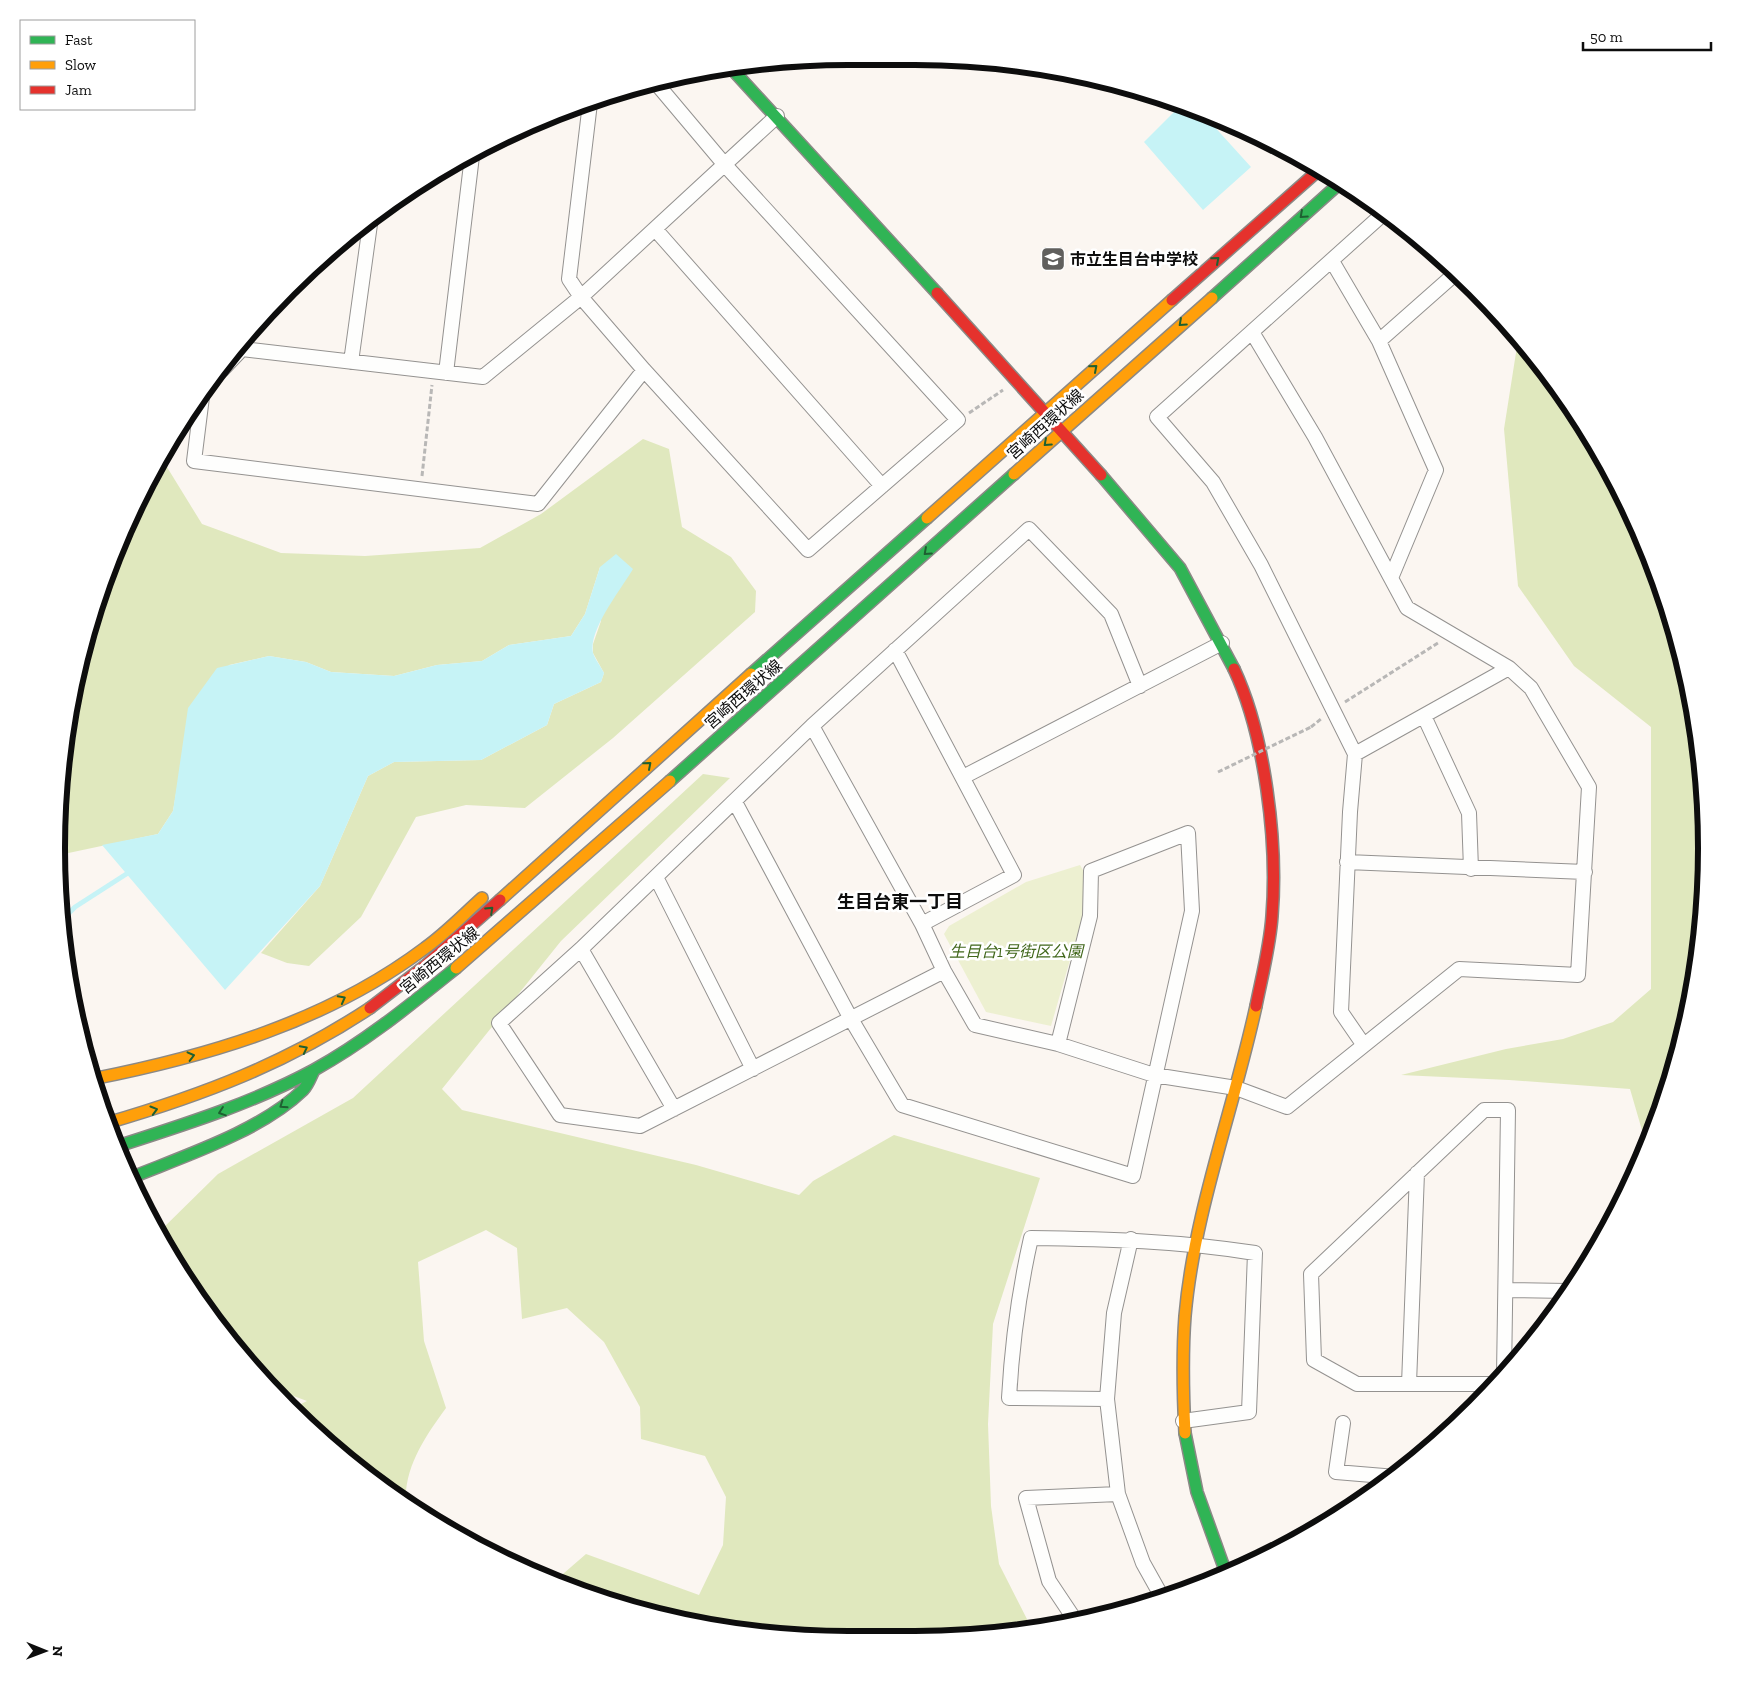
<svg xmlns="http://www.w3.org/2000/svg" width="1763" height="1696" viewBox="0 0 1763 1696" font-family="'Zilla Slab','Noto Sans JP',serif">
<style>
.green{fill:#edf0d1}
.forest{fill:#e0e8be}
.water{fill:#c6f3f6}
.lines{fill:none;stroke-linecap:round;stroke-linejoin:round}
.stream{stroke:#c6f3f6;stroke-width:5}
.street-casing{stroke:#949290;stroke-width:16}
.fast-casing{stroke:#8b8986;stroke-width:14}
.slow-casing{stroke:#8b8986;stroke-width:14}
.jam-casing{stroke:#8b8986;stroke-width:14}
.path{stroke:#b8b7b6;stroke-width:3;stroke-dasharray:5 2.5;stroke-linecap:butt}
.street{stroke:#fefefd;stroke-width:14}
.fast{stroke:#30b455;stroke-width:11}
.slow{stroke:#ff9f0a;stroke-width:11}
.jam{stroke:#e5322d;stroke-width:11}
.path-bridge{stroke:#b8b7b6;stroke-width:3;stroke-dasharray:5 2.5;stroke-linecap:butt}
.oneway{stroke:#1e6031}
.labels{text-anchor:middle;stroke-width:5;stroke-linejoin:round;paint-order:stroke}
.poi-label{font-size:16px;font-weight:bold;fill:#0d0d0d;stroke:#fff;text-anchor:start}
.street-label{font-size:16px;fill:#0d0d0d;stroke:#fff}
.park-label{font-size:16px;font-style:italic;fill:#41671b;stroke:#fff}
.neighbourhood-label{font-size:18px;font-weight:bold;fill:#0d0d0d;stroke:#fff}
.rim{fill:none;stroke:#0d0d0d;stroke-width:6}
</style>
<rect width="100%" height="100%" fill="#fbf6f1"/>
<path class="green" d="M1080,865l3,5v45l-32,111 -65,-14 -42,-78 5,-8 77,-44z"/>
<path class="forest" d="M1518,340l25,26 82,132 55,145 25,153 -5,155 -35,151 -19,42 -16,-55 -121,-9 -108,-5 105,-26 57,-10 50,-17 38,-33v-262l-77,-61 -56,-80 -14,-157z
M643,439l26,10 13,78 49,30 25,34 -1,21 -142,126 -88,70 -59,-3 -50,12 -55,100 -52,49 -22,-3 -26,-10 59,-67 48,-110 26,-14 87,-2 66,-35 7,-21 47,-22 3,-9 -11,-20v-9l8,-23 -1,-54 -15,47 -14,22 -62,9 -27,16 -45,4 -43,11 -63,-4 -25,-10 -37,-6 -40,9 -46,88 -10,58 -15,23 -99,21 4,-111 35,-151 66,-143 -2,9 40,65 79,29 84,3 115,-8 61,-34z
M703,774l27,4 -169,163 -119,148 20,21 234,55 103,30 14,-14 81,-46 146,43 -47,146 -5,100 3,82 8,58 32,63 -64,11h-171l-153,-25 -87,-33 30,-26 113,41 24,-50 3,-48 -21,-41 -64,-17 -1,-32 -36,-65 -37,-34 -45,11 -5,-71 -31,-18 -68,32 6,79 22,67c-19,26 -42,59 -40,93l-40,-25 -73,-68 14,-7 -35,-13 -19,-18 -96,-136 61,-60 135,-76z"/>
<path class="water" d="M1182,104l20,9 49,54 -48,43 -59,-68z
M616,554l17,15c-11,19 -45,61 -40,84 2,6 8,14 11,20l-3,9 -47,22 -7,21 -66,35 -87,2 -26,14 -48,110 -95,104 -123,-145 56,-11 15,-23 15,-103 29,-40 52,-12 37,6 25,10 63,4 43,-11 45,-4 27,-16 62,-9 14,-22 15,-47z"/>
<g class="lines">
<path class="stream" d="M61,921l14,-14 56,-36"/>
<defs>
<path id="street" d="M590,103l-21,176 12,18 63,73 164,180 150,-130 -233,-255 -69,-82
M655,229l227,257
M1332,261l47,80 57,129 -45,108
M1379,341l77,-68
M242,349l241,28 98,-80 196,-181
M351,362l20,-145
M222,370l20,-21 1,-10
M446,373l26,-217 -5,-1
M202,397l-8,64 344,43 106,-134
M895,650l119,225 -92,49
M1424,716l45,97 2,56
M812,726l110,198 22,47 31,54 83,19 96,31 82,13 51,19 172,-138 119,6 11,-188 -58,-99 -22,-20 -102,-60 -92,-171 -63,-105
M1355,754l154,-86
M963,777l259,-134
M735,802l116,217 51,86 231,71 59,-265 -4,-78 -97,38 -1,45 -32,128
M1347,862l238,10
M656,877l97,192
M581,949l93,160
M944,971l-304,155 -80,-11 -61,-92 82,-74 231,-223 217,-197 82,85 29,72
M1363,1044l-22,-32 9,-200 5,-58 -94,-189 -48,-83 -56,-65 226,-203
M1131,1239l-17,74 -7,86 11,95 25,69 19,34
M1506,1290l61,1
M1409,1384l8,-211
M1495,1384h-138l-43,-24 -3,-86 173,-164h24l-4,265
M1107,1399l-98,-1c3,-54 10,-107 22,-160 76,1 149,3 224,15l-6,159 -66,9
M1343,1423l-7,49 60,5
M1075,1620l-26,-39 -23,-83 92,-4"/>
<path id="fast" d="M731,68l206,225
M1212,298l128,-115
M1101,475l79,93 54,101
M751,674l176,-156
M670,781l344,-307
M115,1147c68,-22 136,-43 199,-77 51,-28 96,-65 142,-102
M130,1178c54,-22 131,-47 173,-88 5,-5 8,-14 11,-20
M1185,1433l12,59 29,81"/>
<path id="slow" d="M1014,474l198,-176
M927,518l245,-218
M500,900l251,-226
M456,968l214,-187
M92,1079c117,-23 236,-58 333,-131 21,-15 38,-33 57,-50
M107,1123c96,-28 180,-60 263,-115
M1185,1433c-2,-39 -3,-78 0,-117 9,-104 49,-208 71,-310"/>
<path id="jam" d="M937,293l164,182
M1172,300l148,-131
M1234,669c31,66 44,173 38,247 -2,30 -10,60 -16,90
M370,1008l56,-43 74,-65"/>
</defs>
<use href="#street" class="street-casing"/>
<use href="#fast" class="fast-casing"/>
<use href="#slow" class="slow-casing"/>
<use href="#jam" class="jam-casing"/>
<path class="path" d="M969,413l34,-23
M422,476l10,-91
M1345,702l93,-59
M1311,727l10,-8"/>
<use href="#street" class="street"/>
<use href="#fast" class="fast"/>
<use href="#slow" class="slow"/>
<use href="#jam" class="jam"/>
<path class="path-bridge" d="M1218,772l93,-45"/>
</g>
<defs><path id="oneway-chevron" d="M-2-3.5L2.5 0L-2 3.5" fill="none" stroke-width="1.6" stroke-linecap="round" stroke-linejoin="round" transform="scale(1.25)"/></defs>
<g class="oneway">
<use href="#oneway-chevron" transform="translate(1303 215) rotate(138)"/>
<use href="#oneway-chevron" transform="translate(1216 260) rotate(-41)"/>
<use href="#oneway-chevron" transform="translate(1182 323) rotate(138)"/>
<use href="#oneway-chevron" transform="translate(1094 368) rotate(-41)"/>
<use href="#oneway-chevron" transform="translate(1047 443) rotate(138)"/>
<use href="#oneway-chevron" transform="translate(927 552) rotate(138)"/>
<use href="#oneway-chevron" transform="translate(648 765) rotate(-41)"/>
<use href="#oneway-chevron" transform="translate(490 910) rotate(-43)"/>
<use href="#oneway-chevron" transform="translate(342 999) rotate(-28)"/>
<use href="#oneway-chevron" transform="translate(304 1049) rotate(-27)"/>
<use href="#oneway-chevron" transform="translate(191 1056) rotate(-14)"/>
<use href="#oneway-chevron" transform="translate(283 1105) rotate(145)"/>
<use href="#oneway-chevron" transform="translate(154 1110) rotate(-16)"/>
<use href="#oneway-chevron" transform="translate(222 1112) rotate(161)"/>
</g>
<defs>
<symbol id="school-square" viewBox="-11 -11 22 22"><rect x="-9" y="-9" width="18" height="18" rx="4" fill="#605f5d" stroke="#fff"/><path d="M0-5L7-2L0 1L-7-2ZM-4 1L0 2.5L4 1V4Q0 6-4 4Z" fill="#fff"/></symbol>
</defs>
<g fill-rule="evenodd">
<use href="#school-square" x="1039" y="245" width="28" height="28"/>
</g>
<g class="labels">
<g class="poi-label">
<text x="1070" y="265">市立生目台中学校</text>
</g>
<g class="street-label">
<text transform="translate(1045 424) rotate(-42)" y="6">宮崎西環状線</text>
<text transform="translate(743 694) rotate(-41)" y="6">宮崎西環状線</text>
<text transform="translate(439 960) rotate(-39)" y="6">宮崎西環状線</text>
</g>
<g class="park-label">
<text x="1016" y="957">生目台1号街区公園</text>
</g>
<g class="neighbourhood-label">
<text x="900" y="908">生目台東一丁目</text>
</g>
</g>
<path d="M0 0H1763V1696H0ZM848 65H915A783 783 0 0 1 1698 848V848A783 783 0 0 1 915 1631H848A783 783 0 0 1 65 848V848A783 783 0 0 1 848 65Z" fill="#fff" fill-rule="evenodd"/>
<path class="rim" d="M848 65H915A783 783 0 0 1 1698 848V848A783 783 0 0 1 915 1631H848A783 783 0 0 1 65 848V848A783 783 0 0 1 848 65Z"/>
<rect x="20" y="20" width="175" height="90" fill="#ffffff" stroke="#9e9e9e"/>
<rect x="30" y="36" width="25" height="8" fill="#30b455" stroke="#9e9e9e"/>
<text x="65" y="45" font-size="15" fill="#0d0d0d">Fast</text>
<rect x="30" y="61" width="25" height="8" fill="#ff9f0a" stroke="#9e9e9e"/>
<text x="65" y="70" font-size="15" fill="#0d0d0d">Slow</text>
<rect x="30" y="86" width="25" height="8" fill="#e5322d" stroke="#9e9e9e"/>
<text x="65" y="95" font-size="15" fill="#0d0d0d">Jam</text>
<g transform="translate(45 1651) rotate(91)" stroke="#ffffff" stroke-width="4" paint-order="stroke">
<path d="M0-4L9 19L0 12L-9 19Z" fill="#0d0d0d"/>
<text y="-8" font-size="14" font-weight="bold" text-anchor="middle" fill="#0d0d0d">N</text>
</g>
<path d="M1583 42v8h128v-8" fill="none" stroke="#0d0d0d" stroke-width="2.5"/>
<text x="1590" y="42" font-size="15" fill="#0d0d0d" stroke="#ffffff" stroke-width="4" paint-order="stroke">50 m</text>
</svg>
